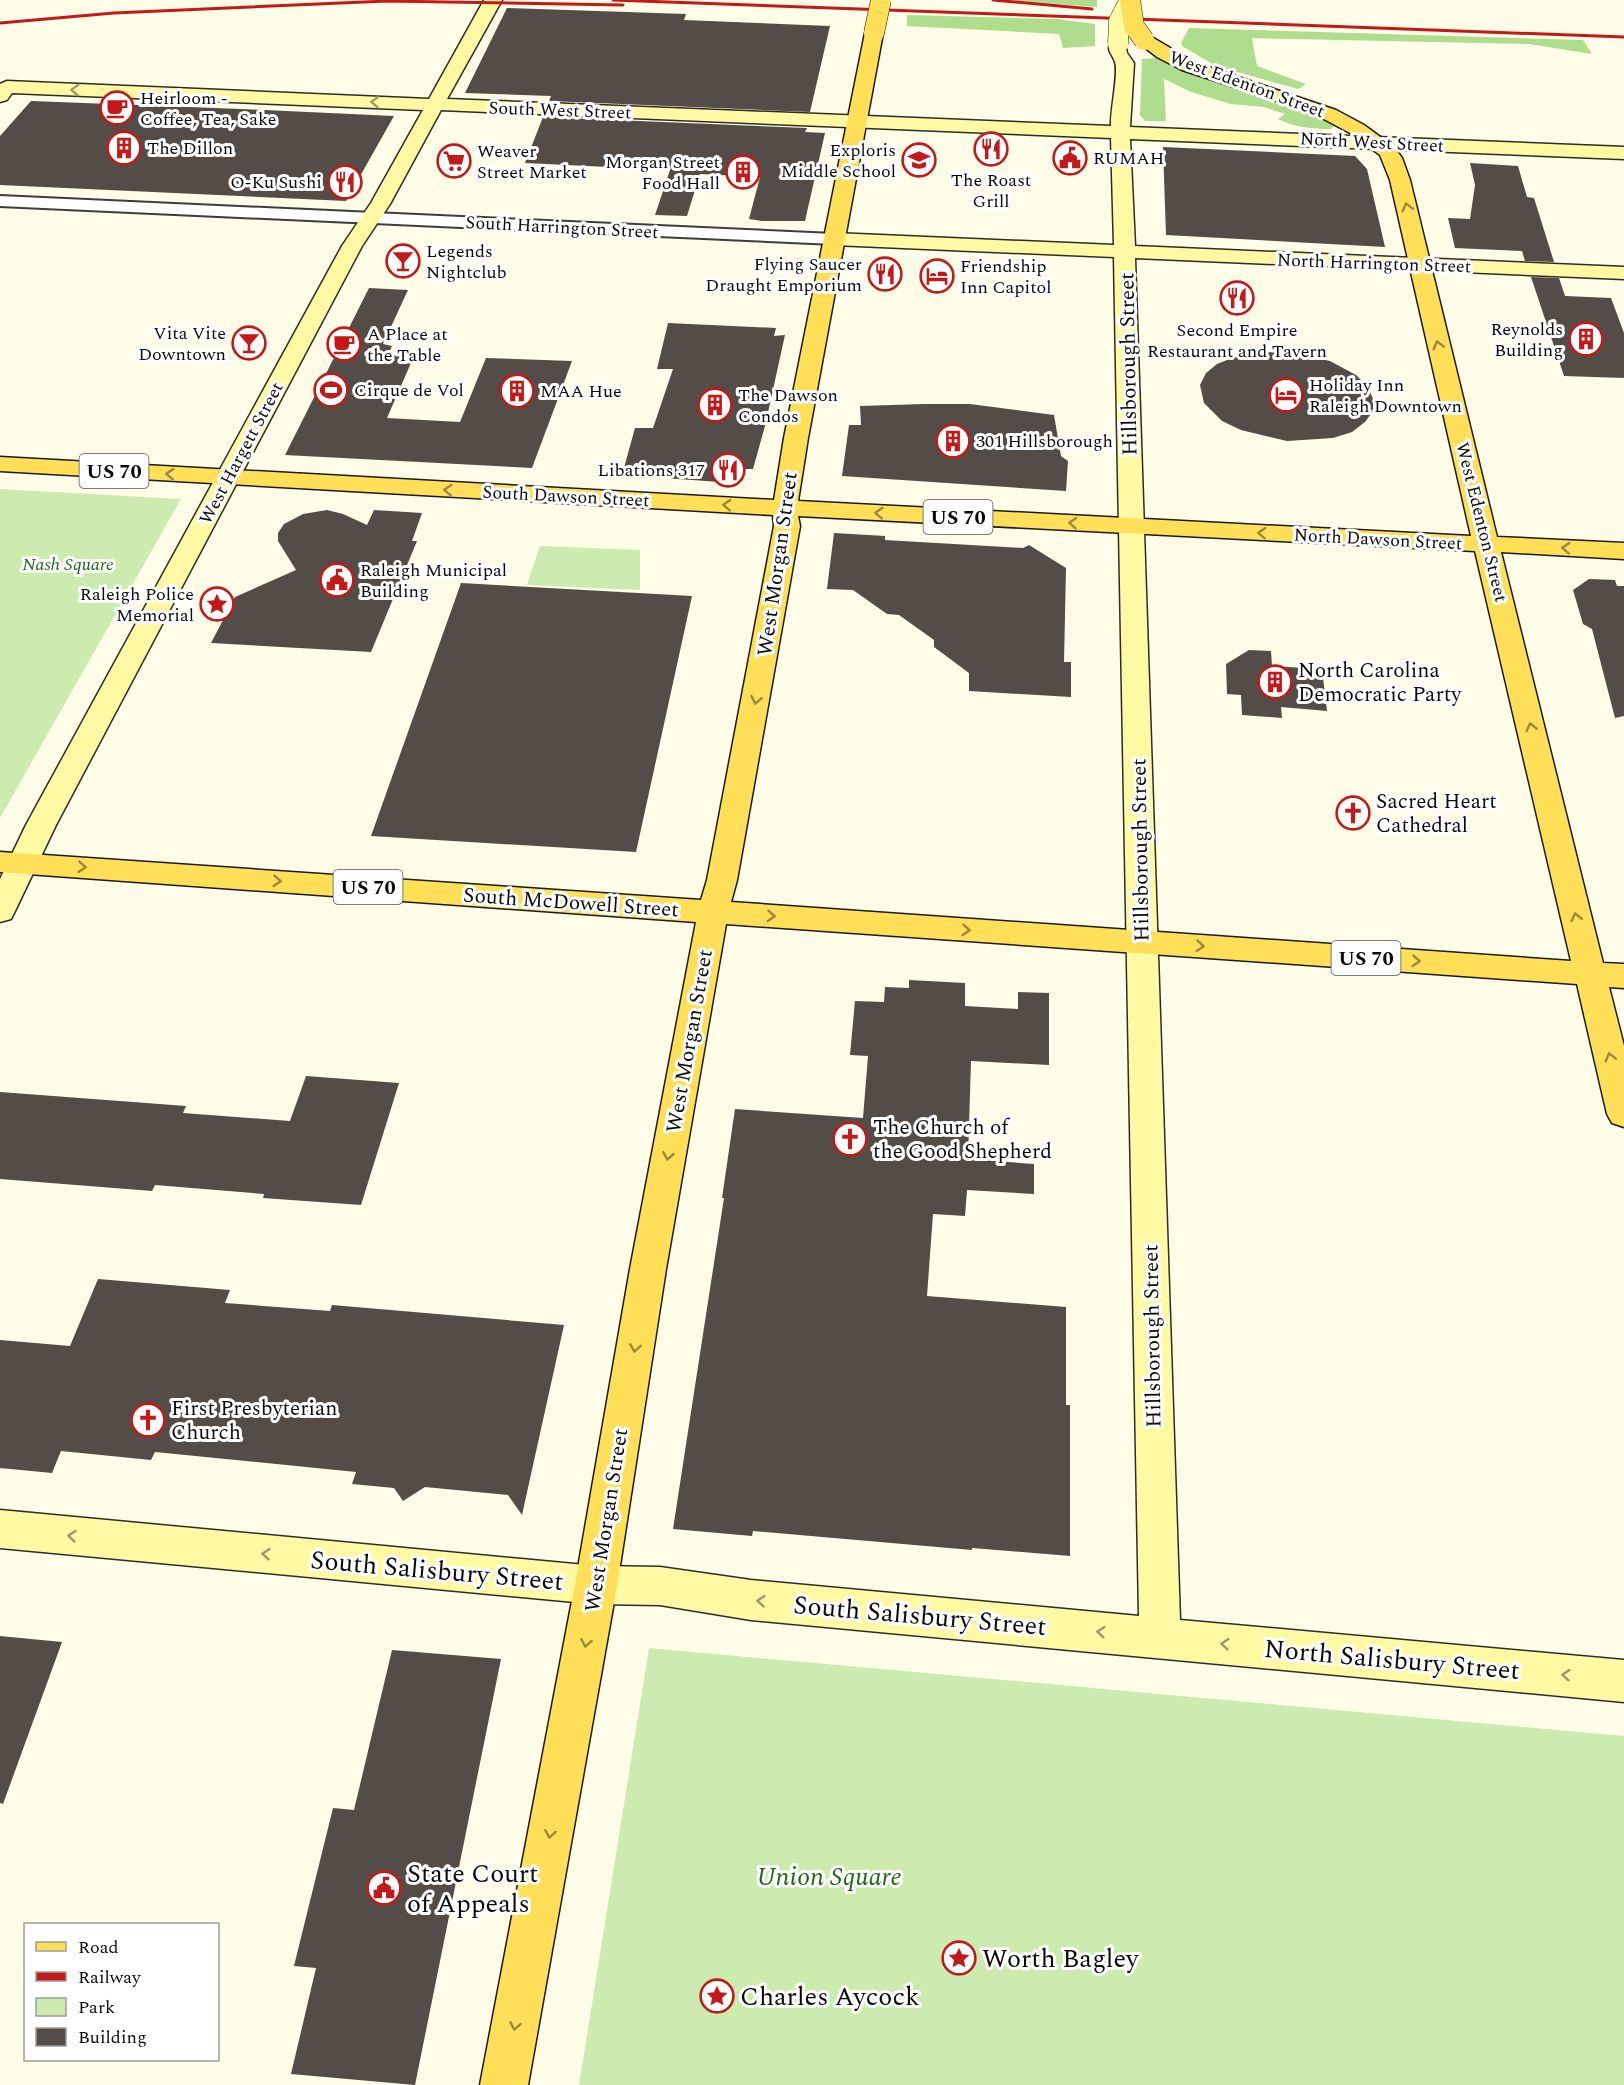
<svg xmlns="http://www.w3.org/2000/svg" width="1624" height="2085" viewBox="0 0 1624 2085" font-family="Spectral,serif">
<style>
.green{fill:#ccecaf}
.forest{fill:#aede8d}
.building{fill:#544c46}
.lines{fill:none;stroke-linecap:round;stroke-linejoin:round}
.street-casing{stroke:#3d3d3d;stroke-width:4}
.secondary-casing{stroke:#2c2c2c;stroke-width:3}
.primary-casing{stroke:#1b1b1b;stroke-width:3}
.street{fill:#fff;fill-rule:evenodd}
.secondary{fill:#fff9a3;fill-rule:evenodd}
.primary{fill:#ffde58;fill-rule:evenodd}
.rail{stroke:#c41919;stroke-width:3}
.secondary-bridge-casing{stroke:#2c2c2c;stroke-width:21;stroke-linecap:butt}
.primary-bridge-casing{stroke:#1b1b1b;stroke-width:21;stroke-linecap:butt}
.secondary-bridge{stroke:#fff9a3;stroke-width:20}
.primary-bridge{stroke:#ffde58;stroke-width:20}
.oneway{stroke:#9d9966}
.oneway2{stroke:#9d8939}
.labels{text-anchor:middle;stroke-width:6;stroke-linejoin:round;paint-order:stroke}
.far-street-label{font-size:18px;fill:#0a0a0a;stroke:#fff}
.far-poi-label{font-size:18px;fill:#0a0a0a;stroke:#fff;text-anchor:start}
.far-park-label{font-size:18px;font-style:italic;fill:#246617;stroke:#fff}
.shield{fill:#fff;stroke:#545454;stroke-width:1.5}
.shield-label{font-size:20px;font-weight:bold;fill:#0a0a0a}
.street-label{font-size:21px;fill:#0a0a0a;stroke:#fff}
.poi-label{font-size:21px;fill:#0a0a0a;stroke:#fff;text-anchor:start}
.near-street-label{font-size:26px;fill:#0a0a0a;stroke:#fff}
.near-poi-label{font-size:26px;fill:#0a0a0a;stroke:#fff;text-anchor:start}
.near-park-label{font-size:26px;font-style:italic;fill:#246617;stroke:#fff}
</style>
<rect width="100%" height="100%" fill="#fffce8"/>
<path class="green" d="M0,489l181,10 -181,319z
M540,546l100,4v40l-113,-5z
M649,1648l975,88v349h-1045z"/>
<path class="forest" d="M1014,0h83v7l-79,-6z
M907,15l151,4 37,5v22l-32,2 -4,-14 -152,-8z
M1189,28l394,12 9,14 -63,-10 -277,-6 5,28 49,18 -8,5 -82,-23 -34,-20 -1,-3z
M1158,58l180,65 -7,6c-18,0 -38,-2 -53,-10l7,-5 -21,-7 -33,-3 -40,-12 -27,-13 2,42h-21l-5,-6 2,-56z"/>
<path class="building" d="M507,8l179,6 -2,6 146,6 -20,86 -261,-11 2,-5 -86,-3z
M31,101l210,8 153,7 -48,85 -346,-16v-49z
M543,117l264,11 -2,4 20,1 -20,88h-43l-13,-2 11,-42 -60,-3 -13,42 -32,-1 15,-45 -145,-7z
M1163,147l192,9 12,13 18,78 -219,-12z
M1470,163l48,3 9,31 7,1 20,64 -29,-1 -3,-10 -67,-3 -7,-30 22,1 5,-34z
M1531,277l28,1 6,18 46,2 13,35v45l-60,-2z
M369,288l39,2 -25,54 9,2 -4,9 26,1 -27,62 73,4 26,-64 86,3 -40,107 -247,-13z
M668,323l108,5 -2,8 11,-1 -20,91 -12,43h-12l-20,6 -1,7 -98,-7 13,-47h18l20,-59h-16z
M1286,351l44,10 26,14 12,12 5,12v12l-8,11 -13,10 -19,6 -46,3 -46,-11 -19,-9 -18,-18 -4,-18 6,-12 11,-9 25,-10z
M924,404h46l84,11 7,41 7,5 -2,30 -224,-15 7,-51h12l-1,-19z
M374,510l48,3 -10,28h5l-46,111 -160,-9 24,-46 61,-27 -18,-29v-8l6,-9 19,-10 24,-4 16,4 24,11z
M834,533l51,3v4l138,8 6,-3 37,23 -2,94h7v35l-102,-6v-18l-35,-26v-7l-35,-25 -12,-1 -34,-24 -26,-1z
M1589,579l26,1 2,6h7v130l-9,2 -23,-89 -9,-5 -10,-34z
M461,583l231,13 -56,256 -265,-16z
M1249,650l22,1 1,15 50,3 5,42 -46,-4 1,11 -40,-3 -1,-20 -14,-1 -1,-30z
M909,980l56,3v23l53,3v-17l31,1v72l-78,-4 -3,98 66,5v30l-67,-4 -2,26 -32,-2 -6,82 139,11v98h4v151l-98,-8v2l-219,-19 -1,5 -79,-7 51,-331h-2l13,-89 128,9 5,-62 -18,-1 5,-54 29,1 1,-15 24,1z
M306,1076l93,7 -38,122 -98,-7 1,-4 -109,-9 -3,6 -152,-12v-87l186,14 -3,7 107,8z
M98,1279l132,11 -5,13 105,8 2,-6 232,20 -42,190 -14,-20 -83,-8 -22,14 -9,-13 -42,-4 4,-12 -201,-20 -4,8 -90,-9 -9,22 -52,-5v-128l70,6z
M0,1636l62,6 -59,162 -3,-1z
M392,1650l109,9 -86,426 -124,-11 25,-106 -22,-2 39,-158 21,2z"/>
<g class="lines">
<defs>
<path id="street" d="M0,196l834,38 6,1 3,4 -3,4 -6,1 -834,-38z"/>
<path id="secondary" d="M484,0h18l-55,99 664,27c-1,-15 8,-53 4,-64 -3,-9 -10,-12 -3,-22h12l3,13 7,10 -4,64 494,20v12l-494,-20 5,107 489,21v12l-489,-21 45,1362 444,40v42l-873,-82 -91,-15 -64,-1 -596,-56v-38l596,56 64,1 91,13 388,36 -25,-1359 -280,-12 -7,-2 -3,-4 3,-4 7,-2 280,12 -3,-107 -670,-28 -51,94 -28,42 -306,579 -41,86 -4,8 -11,3v-43l26,-54 316,-579 29,-43 52,-93 -411,-17 -5,7 -7,2v-18l7,-3 422,18z"/>
<path id="primary" d="M874,28l6,1 3,4 -75,405 -10,63 673,35 -81,-356 -10,-25 -30,-22 -28,-15 -39,-15 -101,-33 -25,-13 -22,-17 3,-4h12l44,26 142,48 28,15 30,22 8,11 8,22 87,357 127,6v16l-123,-7 102,411 21,1v24l-15,-1 15,59v81l-12,-4 -5,-9 -30,-130 -851,-60 -60,345 -49,316 -89,500h-48l95,-500 55,-316 66,-347 -696,-50v-20l701,48 6,-20 67,-354 -1,-11 -773,-44v-14l774,43 10,-62 81,-405 3,-4zM798,516l677,35 96,410 -840,-59 6,-22 63,-354z"/>
</defs>
<use href="#street" class="street-casing"/>
<use href="#secondary" class="secondary-casing"/>
<use href="#primary" class="primary-casing"/>
<use href="#street" class="street"/>
<use href="#secondary" class="secondary"/>
<use href="#primary" class="primary"/>
<path class="rail" d="M613,0l1011,37
M993,0l99,9
M0,23l114,-10 273,-12 236,4"/>
<defs>
<path id="secondary-bridge" d="M1118,44l1,-23 11,-21"/>
<path id="primary-bridge" d="M1130,0l4,26 10,14
M874,33l7,-33"/>
</defs>
<use href="#secondary-bridge" class="secondary-bridge-casing"/>
<use href="#primary-bridge" class="primary-bridge-casing"/>
<use href="#secondary-bridge" class="secondary-bridge"/>
<use href="#primary-bridge" class="primary-bridge"/>
</g>
<defs><path id="oneway-chevron" d="M-2-3.5L2.5 0L-2 3.5" fill="none" stroke-width="1.6" stroke-linecap="round" stroke-linejoin="round" transform="scale(1.5)"/></defs>
<g class="oneway">
<use href="#oneway-chevron" transform="translate(75 90) rotate(-178)"/>
<use href="#oneway-chevron" transform="translate(375 102) rotate(-178)"/>
<use href="#oneway-chevron" transform="translate(72 1536) rotate(-174)"/>
<use href="#oneway-chevron" transform="translate(266 1554) rotate(-175)"/>
<use href="#oneway-chevron" transform="translate(761 1601) rotate(-175)"/>
<use href="#oneway-chevron" transform="translate(1101 1632) rotate(-175)"/>
<use href="#oneway-chevron" transform="translate(1225 1644) rotate(-175)"/>
<use href="#oneway-chevron" transform="translate(1566 1675) rotate(-175)"/>
</g>
<g class="oneway2">
<use href="#oneway-chevron" transform="translate(1407 207) rotate(-104)"/>
<use href="#oneway-chevron" transform="translate(1438 345) rotate(-104)"/>
<use href="#oneway-chevron" transform="translate(170 474) rotate(-177)"/>
<use href="#oneway-chevron" transform="translate(448 490) rotate(-177)"/>
<use href="#oneway-chevron" transform="translate(727 505) rotate(-177)"/>
<use href="#oneway-chevron" transform="translate(879 513) rotate(-177)"/>
<use href="#oneway-chevron" transform="translate(1073 523) rotate(-177)"/>
<use href="#oneway-chevron" transform="translate(1262 533) rotate(-177)"/>
<use href="#oneway-chevron" transform="translate(1566 548) rotate(-177)"/>
<use href="#oneway-chevron" transform="translate(756 700) rotate(101)"/>
<use href="#oneway-chevron" transform="translate(1531 727) rotate(-103)"/>
<use href="#oneway-chevron" transform="translate(82 867) rotate(4)"/>
<use href="#oneway-chevron" transform="translate(277 881) rotate(4)"/>
<use href="#oneway-chevron" transform="translate(771 916) rotate(4)"/>
<use href="#oneway-chevron" transform="translate(1576 917) rotate(-103)"/>
<use href="#oneway-chevron" transform="translate(966 930) rotate(4)"/>
<use href="#oneway-chevron" transform="translate(1200 946) rotate(4)"/>
<use href="#oneway-chevron" transform="translate(1416 961) rotate(4)"/>
<use href="#oneway-chevron" transform="translate(1610 1057) rotate(-104)"/>
<use href="#oneway-chevron" transform="translate(668 1156) rotate(100)"/>
<use href="#oneway-chevron" transform="translate(635 1348) rotate(99)"/>
<use href="#oneway-chevron" transform="translate(586 1643) rotate(100)"/>
<use href="#oneway-chevron" transform="translate(550 1834) rotate(100)"/>
<use href="#oneway-chevron" transform="translate(515 2026) rotate(100)"/>
</g>
<defs>
<symbol id="cafe-ring" viewBox="-11 -11 22 22"><circle r="9.5" fill="#fff" stroke="#c41919" stroke-width="1.5"/><path d="M-5.5-4.5H6V0H3Q3 3.5 0 3.5H-2.5Q-5.5 3.5-5.5 0ZM3-3.2v2h1.7v-2ZM-6 4.5H4V6H-6Z" fill="#c41919"/></symbol>
<symbol id="building-ring" viewBox="-11 -11 22 22"><circle r="9.5" fill="#fff" stroke="#c41919" stroke-width="1.5"/><path d="M-4-6H4V6H1V3H-1V6H-4ZM-2.5-4.3h1.7v1.8h-1.7ZM.8-4.3h1.7v1.8H.8ZM-2.5-1h1.7V.8h-1.7ZM.8-1h1.7V.8H.8Z" fill="#c41919"/></symbol>
<symbol id="restaurant-ring" viewBox="-11 -11 22 22"><circle r="9.5" fill="#fff" stroke="#c41919" stroke-width="1.5"/><path d="M-5-6h1v4h1v-4h1v4h1v-4h1v5L-1.5 .5V6h-2V.5L-5-1ZM5-6V6H3V1.5H1.5Q1.5-4 5-6Z" fill="#c41919"/></symbol>
<symbol id="civic-ring" viewBox="-11 -11 22 22"><circle r="9.5" fill="#fff" stroke="#c41919" stroke-width="1.5"/><path d="M-.6-6.5H3V-4.5H.6V-3L4-1V1h2V6H-6V1h2V-1L-.6-3ZM-1.2 2.5V6h2.4V2.5Z" fill="#c41919"/></symbol>
<symbol id="school-ring" viewBox="-11 -11 22 22"><circle r="9.5" fill="#fff" stroke="#c41919" stroke-width="1.5"/><path d="M0-5L7-2L0 1L-7-2ZM-4 1L0 2.5L4 1V4Q0 6-4 4Z" fill="#c41919"/></symbol>
<symbol id="supermarket-ring" viewBox="-11 -11 22 22"><circle r="9.5" fill="#fff" stroke="#c41919" stroke-width="1.5"/><path d="M-6-5.5h2.5l.6 2H6L4.5 2H-2.5L-4.4-4H-6ZM-1.5 3.2a1.3 1.3 0 1 0 .1 0ZM3 3.2a1.3 1.3 0 1 0 .1 0Z" fill="#c41919"/></symbol>
<symbol id="bar-ring" viewBox="-11 -11 22 22"><circle r="9.5" fill="#fff" stroke="#c41919" stroke-width="1.5"/><path d="M-6-5H6L.8 .8V4.5H3.5V6h-7V4.5H-.8V.8Z" fill="#c41919"/></symbol>
<symbol id="hotel-ring" viewBox="-11 -11 22 22"><circle r="9.5" fill="#fff" stroke="#c41919" stroke-width="1.5"/><path d="M-6-4.5h1.5V1H6V5H4.5V3h-9V5H-6ZM-4 0a1.8 1.8 0 1 1 3.6 0ZM.5 0V-2.5h3Q6-2.5 6 0Z" fill="#c41919"/></symbol>
<symbol id="stadium-ring" viewBox="-11 -11 22 22"><circle r="9.5" fill="#fff" stroke="#c41919" stroke-width="1.5"/><path d="M0-5a6.5 5 0 1 0 0 10a6.5 5 0 1 0 0-10ZM-3.5-1.8h7v3.6h-7Z" fill="#c41919"/></symbol>
<symbol id="sight-ring" viewBox="-11 -11 22 22"><circle r="9.5" fill="#fff" stroke="#c41919" stroke-width="1.5"/><path d="M0-6L1.8-2.2L6-1.7L2.9 1.2L3.7 5.4L0 3.3L-3.7 5.4L-2.9 1.2L-6-1.7L-1.8-2.2Z" fill="#c41919"/></symbol>
<symbol id="church-ring" viewBox="-11 -11 22 22"><circle r="9.5" fill="#fff" stroke="#c41919" stroke-width="1.5"/><path d="M-1.2-6h2.4v3.5h3.3v2.4h-3.3V6h-2.4V-.1h-3.3v-2.4h3.3Z" fill="#c41919"/></symbol>
</defs>
<g fill-rule="evenodd">
<use href="#cafe-ring" x="98" y="89" width="38" height="38"/>
<use href="#building-ring" x="105" y="129" width="38" height="38"/>
<use href="#restaurant-ring" x="972" y="130" width="38" height="38"/>
<use href="#civic-ring" x="1051" y="139" width="38" height="38"/>
<use href="#school-ring" x="900" y="141" width="38" height="38"/>
<use href="#supermarket-ring" x="435" y="142" width="38" height="38"/>
<use href="#building-ring" x="724" y="153" width="38" height="38"/>
<use href="#restaurant-ring" x="326" y="163" width="38" height="38"/>
<use href="#bar-ring" x="384" y="242" width="38" height="38"/>
<use href="#restaurant-ring" x="866" y="255" width="38" height="38"/>
<use href="#hotel-ring" x="918" y="257" width="38" height="38"/>
<use href="#restaurant-ring" x="1218" y="279" width="38" height="38"/>
<use href="#building-ring" x="1567" y="320" width="38" height="38"/>
<use href="#bar-ring" x="230" y="324" width="38" height="38"/>
<use href="#cafe-ring" x="325" y="325" width="38" height="38"/>
<use href="#stadium-ring" x="312" y="371" width="38" height="38"/>
<use href="#building-ring" x="498" y="372" width="38" height="38"/>
<use href="#hotel-ring" x="1267" y="376" width="38" height="38"/>
<use href="#building-ring" x="696" y="386" width="38" height="38"/>
<use href="#building-ring" x="934" y="422" width="38" height="38"/>
<use href="#restaurant-ring" x="709" y="451" width="38" height="38"/>
<use href="#civic-ring" x="318" y="561" width="38" height="38"/>
<use href="#sight-ring" x="198" y="585" width="38" height="38"/>
<use href="#building-ring" x="1256" y="663" width="38" height="38"/>
<use href="#church-ring" x="1334" y="794" width="38" height="38"/>
<use href="#church-ring" x="831" y="1120" width="38" height="38"/>
<use href="#church-ring" x="129" y="1401" width="38" height="38"/>
<use href="#civic-ring" x="365" y="1869" width="38" height="38"/>
<use href="#sight-ring" x="940" y="1939" width="38" height="38"/>
<use href="#sight-ring" x="698" y="1977" width="38" height="38"/>
</g>
<g class="labels">
<g class="far-street-label">
<text transform="translate(1247 84) rotate(20)" y="6">West Edenton Street</text>
<text transform="translate(560 110) rotate(2)" y="6">South West Street</text>
<text transform="translate(1372 142) rotate(3)" y="6">North West Street</text>
<text transform="translate(562 227) rotate(3)" y="6">South Harrington Street</text>
<text transform="translate(1374 263) rotate(2)" y="6">North Harrington Street</text>
<text transform="translate(241 453) rotate(-62)" y="6">West Hargett Street</text>
<text transform="translate(566 496) rotate(3)" y="6">South Dawson Street</text>
<text transform="translate(1482 522) rotate(76)" y="6">West Edenton Street</text>
<text transform="translate(1378 539) rotate(3)" y="6">North Dawson Street</text>
</g>
<g class="far-poi-label">
<text x="140" y="104">Heirloom -<tspan x="140" dy="21">Coffee, Tea, Sake</tspan></text>
<text x="147" y="154">The Dillon</text>
<text x="896" y="156" text-anchor="end">Exploris<tspan x="896" dy="21">Middle School</tspan></text>
<text x="477" y="157">Weaver<tspan x="477" dy="21">Street Market</tspan></text>
<text x="1093" y="164">RUMAH</text>
<text x="720" y="168" text-anchor="end">Morgan Street<tspan x="720" dy="21">Food Hall</tspan></text>
<text x="991" y="186" text-anchor="middle">The Roast<tspan x="991" dy="21">Grill</tspan></text>
<text x="322" y="188" text-anchor="end">O-Ku Sushi</text>
<text x="426" y="257">Legends<tspan x="426" dy="21">Nightclub</tspan></text>
<text x="862" y="270" text-anchor="end">Flying Saucer<tspan x="862" dy="21">Draught Emporium</tspan></text>
<text x="960" y="272">Friendship<tspan x="960" dy="21">Inn Capitol</tspan></text>
<text x="1563" y="335" text-anchor="end">Reynolds<tspan x="1563" dy="21">Building</tspan></text>
<text x="1237" y="336" text-anchor="middle">Second Empire<tspan x="1237" dy="21">Restaurant and Tavern</tspan></text>
<text x="226" y="339" text-anchor="end">Vita Vite<tspan x="226" dy="21">Downtown</tspan></text>
<text x="367" y="340">A Place at<tspan x="367" dy="21">the Table</tspan></text>
<text x="1309" y="391">Holiday Inn<tspan x="1309" dy="21">Raleigh Downtown</tspan></text>
<text x="354" y="396">Cirque de Vol</text>
<text x="540" y="397">MAA Hue</text>
<text x="738" y="401">The Dawson<tspan x="738" dy="21">Condos</tspan></text>
<text x="976" y="447">301 Hillsborough</text>
<text x="705" y="476" text-anchor="end">Libations 317</text>
<text x="360" y="576">Raleigh Municipal<tspan x="360" dy="21">Building</tspan></text>
<text x="194" y="600" text-anchor="end">Raleigh Police<tspan x="194" dy="21">Memorial</tspan></text>
</g>
<g class="far-park-label">
<text x="68" y="570">Nash Square</text>
</g>
<g class="shield">
<rect x="79.5" y="454" width="69" height="34" rx="4.5"/>
<rect x="923.5" y="500" width="69" height="34" rx="4.5"/>
<rect x="333.5" y="870" width="69" height="34" rx="4.5"/>
<rect x="1331.5" y="941" width="69" height="34" rx="4.5"/>
</g>
<g class="shield-label">
<text x="114" y="478">US 70</text>
<text x="958" y="524">US 70</text>
<text x="368" y="894">US 70</text>
<text x="1366" y="965">US 70</text>
</g>
<g class="street-label">
<text transform="translate(1128 364) rotate(-91)" y="7">Hillsborough Street</text>
<text transform="translate(777 564) rotate(-82)" y="7">West Morgan Street</text>
<text transform="translate(1140 850) rotate(-91)" y="7">Hillsborough Street</text>
<text transform="translate(571 902) rotate(4)" y="7">South McDowell Street</text>
<text transform="translate(689 1041) rotate(-80)" y="7">West Morgan Street</text>
<text transform="translate(1152 1336) rotate(-91)" y="7">Hillsborough Street</text>
<text transform="translate(606 1520) rotate(-81)" y="7">West Morgan Street</text>
</g>
<g class="poi-label">
<text x="1298" y="677">North Carolina<tspan x="1298" dy="24">Democratic Party</tspan></text>
<text x="1376" y="808">Sacred Heart<tspan x="1376" dy="24">Cathedral</tspan></text>
<text x="873" y="1134">The Church of<tspan x="873" dy="24">the Good Shepherd</tspan></text>
<text x="171" y="1415">First Presbyterian<tspan x="171" dy="24">Church</tspan></text>
</g>
<g class="near-street-label">
<text transform="translate(437 1570) rotate(5)" y="9">South Salisbury Street</text>
<text transform="translate(920 1615) rotate(5)" y="9">South Salisbury Street</text>
<text transform="translate(1392 1659) rotate(5)" y="9">North Salisbury Street</text>
</g>
<g class="near-poi-label">
<text x="407" y="1882">State Court<tspan x="407" dy="30">of Appeals</tspan></text>
<text x="982" y="1967">Worth Bagley</text>
<text x="740" y="2005">Charles Aycock</text>
</g>
<g class="near-park-label">
<text x="829" y="1885">Union Square</text>
</g>
</g>
<rect x="24" y="1923" width="195" height="138" fill="#ffffff" stroke="#9d9d9d" stroke-width="1.5"/>
<rect x="36" y="1942" width="30" height="9" fill="#ffde58" stroke="#9d9d9d" stroke-width="1.5"/>
<text x="78" y="1953" font-size="18" fill="#0a0a0a">Road</text>
<rect x="36" y="1972" width="30" height="9" fill="#c41919" stroke="#9d9d9d" stroke-width="1.5"/>
<text x="78" y="1983" font-size="18" fill="#0a0a0a">Railway</text>
<rect x="36" y="1998" width="30" height="18" fill="#ccecaf" stroke="#9d9d9d" stroke-width="1.5"/>
<text x="78" y="2013" font-size="18" fill="#0a0a0a">Park</text>
<rect x="36" y="2028" width="30" height="18" fill="#544c46" stroke="#9d9d9d" stroke-width="1.5"/>
<text x="78" y="2043" font-size="18" fill="#0a0a0a">Building</text>
</svg>
